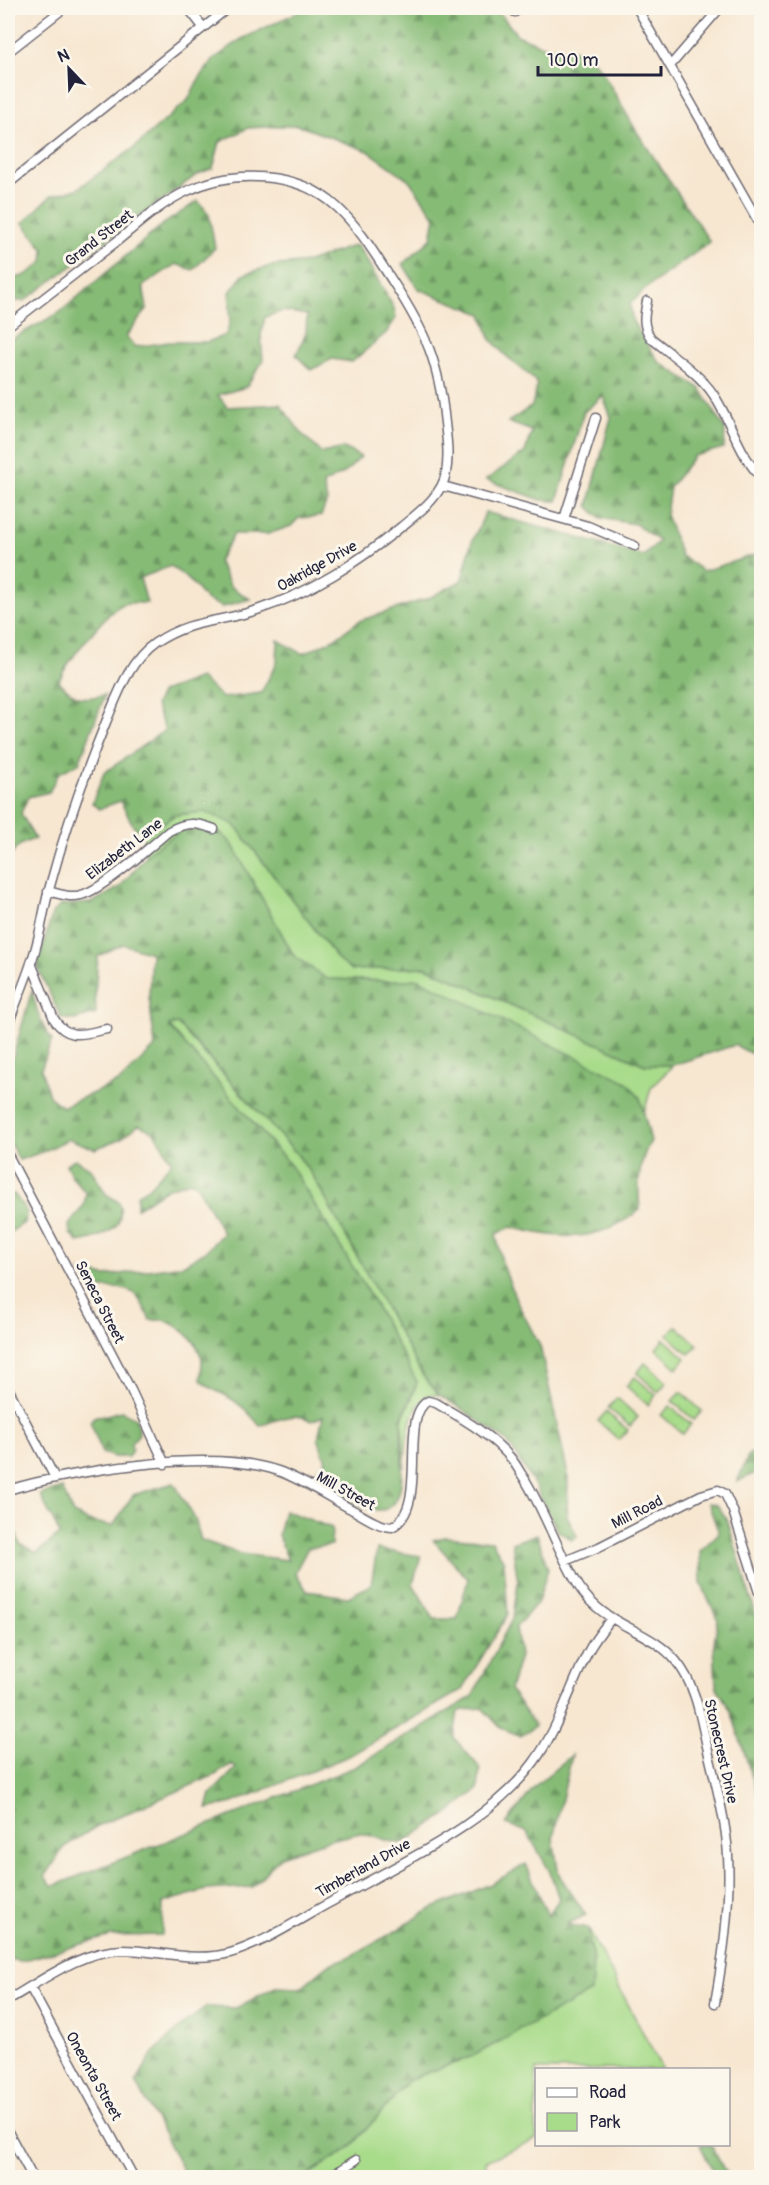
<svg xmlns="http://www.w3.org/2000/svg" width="769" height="2185" viewBox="0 0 769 2185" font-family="Pangolin,sans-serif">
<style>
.green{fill:#a8db8a;stroke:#657e62;stroke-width:1.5}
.forest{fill:url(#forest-firs);stroke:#546e58;stroke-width:1.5}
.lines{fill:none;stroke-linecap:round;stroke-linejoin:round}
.minor-casing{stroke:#6d6770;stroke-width:11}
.minor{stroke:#fff;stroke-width:8}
.labels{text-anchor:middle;stroke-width:6;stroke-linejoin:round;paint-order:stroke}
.street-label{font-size:15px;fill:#22223b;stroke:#fbf7ec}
</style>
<defs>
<pattern id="forest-firs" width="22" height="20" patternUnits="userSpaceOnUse" patternTransform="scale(1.5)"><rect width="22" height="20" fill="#86bb76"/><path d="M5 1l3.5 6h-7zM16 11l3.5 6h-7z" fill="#6d9862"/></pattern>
</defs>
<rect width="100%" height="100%" fill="#fbf7ec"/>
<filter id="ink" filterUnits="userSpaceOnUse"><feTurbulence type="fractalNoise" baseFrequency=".0167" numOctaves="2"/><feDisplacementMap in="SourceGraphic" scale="12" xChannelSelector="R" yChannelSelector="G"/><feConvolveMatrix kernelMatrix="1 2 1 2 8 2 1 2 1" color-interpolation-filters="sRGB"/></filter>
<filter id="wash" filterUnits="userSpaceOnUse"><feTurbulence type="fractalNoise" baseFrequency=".008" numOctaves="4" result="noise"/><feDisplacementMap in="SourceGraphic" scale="24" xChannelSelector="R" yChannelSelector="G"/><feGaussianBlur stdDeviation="1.35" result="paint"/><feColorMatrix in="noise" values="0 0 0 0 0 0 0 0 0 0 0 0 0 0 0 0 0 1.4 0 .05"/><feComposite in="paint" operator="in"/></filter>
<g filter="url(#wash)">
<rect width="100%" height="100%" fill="#f7e7d1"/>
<path class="green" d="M205,812l29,12 106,138 12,8 74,-3 219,98h28l-22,23 -7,25 -4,-15 -221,-119 -30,2 -62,-2 -33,-23 -62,-112 -81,6 -6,7 -2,-21 32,-21z
M177,1024l120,130 17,24 109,198 16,19h-12c-21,21 -20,45 -23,73l-2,-49 10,-21 5,-16 -46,-85 -80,-131 -123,-141z
M676,1326l22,19 -9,9 -21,-19z
M664,1339l22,19 -9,10 -21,-19z
M645,1363l22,19 -9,10 -21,-19z
M635,1377l21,18 -8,10 -22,-19z
M681,1392l21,19 -8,9 -22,-19z
M617,1398l21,19 -8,9 -22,-18z
M670,1406l21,18 -8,10 -22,-19z
M606,1412l22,18 -9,10 -21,-19z
M588,1928l74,141 -126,1v69l-50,22 -1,16 -181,1 46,-30 60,-69 48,-17 135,-100z"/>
<path class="forest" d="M306,8h190l21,27 26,11 43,6 16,19 35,61 73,110 -61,44 -19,18 3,18 26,40 41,26 25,41 -1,19 -30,8 -24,31 -4,28 15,41 22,15 58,-18v506l-26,-14 -62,20h-28l-219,-98 -74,3 -12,-8 -106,-138 -29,-12 -30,3 -32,21 -10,-11 -13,-24 -21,8 -7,-6 12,-30 61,-43 -10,-25 7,-13 38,-14 23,20 38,-5 16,-31 1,-22 25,14 31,-15 25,-18 70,-23 32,-17c4,-11 6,-22 9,-33 3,-13 12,-23 15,-36l159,44 15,-15 -24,-17 -35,-6 -12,-12 23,-89 -8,-21 -19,16 -27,89 -16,-1 -55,-20 39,-28 7,-21 -24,-9 24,-16 5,-21 -2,-5 -31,-26 -14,-16 -8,-24 -64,-25 -15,-25 28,-25 4,-22 -26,-37 -41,-29 -71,-26 -49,3 -28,14 -7,26 -15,6 -174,127h-8l-8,-5v-20c13,6 25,-6 35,-14l1,-12 -21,-27 28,-27 26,-7 57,-41 54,-48 9,-18 16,-22 27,-20z
M198,201l11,13 6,34 -22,22 -17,-6 -33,22 4,23 -21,27 9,11 34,-5h38l19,-7 4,-14v-29l13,-17 27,-9 38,-4 48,-17 7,9 31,54 2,10 -10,15 -34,29 -20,-3 -21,11 -15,-15 10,-22 1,-18 -24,-4 -18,6 -4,18 2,26 -17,26 -28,8 9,12 53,-3 22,30 20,19 22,-5 17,9 -15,15 -23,12 4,17 -6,15 -22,2 -8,8 -23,8h-34l-16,27 13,26 19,12 -28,8 -16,-7 -15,-18 -20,-16 -31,12 7,25c-6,0 -18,-1 -24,1 -16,7 -58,60 -64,77 17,19 21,19 46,14l-26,68 -20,10 -10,19 -21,5 -7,16 14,26c-15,4 -23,10 -27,25v-523l51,-28 103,-88z
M183,829l38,4 11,11 62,112 33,23 62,2 30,-2 208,103 13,16 11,43c-13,21 -14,44 -11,68 -41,35 -80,31 -129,18l-15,7 6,28 15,40 23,44 28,129 -1,41 10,20 -5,4 -15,-10 -24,-48 -26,-41 -47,-33 -21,-13 -16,-19 -109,-198 -17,-24 -119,-130 -9,2 122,140 80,131 46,85c-3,11 -14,29 -15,38 -4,30 16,113 -44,84 -17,-8 -34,-13 -45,-30l13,-13 -8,-23 5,-22 -11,5c-18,-10 -33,-2 -52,5 -10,-12 -20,-23 -35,-31 -12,-6 -13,-5 -24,-15l1,-22 -7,-15 -13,-14 -17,-9h-15c-15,-36 -23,-32 -58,-32l-11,-17 25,5 77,-11 24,-15 16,-17 -27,-49 -6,-3 -24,8 -29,19v-13l12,-8 23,-25 -18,-30 -15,-7 -19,14 -25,10 -26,-10 -27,13 -23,8 -11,-20v-66l24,-84c4,19 8,33 20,50l-11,29 8,27 13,11 58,-26 35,-34 -6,-50 2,-44 -28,-9 -25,12 -3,37 1,21 -22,6 -13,-2 -24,-52 16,-54 9,-7 29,-2 28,-15 32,-38z
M75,1159l16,10 15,25 13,8c8,29 -19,36 -41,40l-8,-8 -1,-9 15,-20 2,-12 -14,-16 -6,-13z
M14,1194l13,18 -3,11 -12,8 -4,5v-41z
M121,1411l15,7 3,16 -8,9 1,7 -4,7h-14l-12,-4 -12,-32 6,-5 11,-1z
M761,1449v21l-24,12 12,-28z
M174,1483l21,36 6,21 39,14 48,6 -10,-25 6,-25 48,18 -1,17 -23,3 -13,24 12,19 41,6 23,-12 6,-36 44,7 -8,28 21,35h23l11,-40 -35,-39 12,-3 47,4 12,21 4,52 -46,76 -113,66 -117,47 -25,6 4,-15 25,-26 -4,-4 -17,11 -118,51 -33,21 -19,30 8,9 302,-119 117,-70 41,-80 5,-35 -6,-39 25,-9 11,35 -10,33 -22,25 4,29 -10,33 25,37 -14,10 -20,-8 -19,-20 -24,3 -4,27 26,30 -2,21 -32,26 -45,29 -41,-11 -35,8 -44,15 -29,31 -46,3 -43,13 -1,32 -51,1 -90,25 -13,-2v-450l12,35 17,9 23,-19 -20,-39 22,-7 11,26 15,7 25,5 20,-31z
M708,1503l9,2 10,14 34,112v174l-30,-94 -15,-25 -2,-43 4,-23 -17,-37 -1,-32 19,-18z
M572,1755l-19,83 6,37 27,40 -19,9 21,4 5,34 -2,30 -118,64 -63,23 -60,69 -46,29h-118l-50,-95 17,-29 32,-30 22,-16 29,1 39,-21 25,1 28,-23 21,-8 45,-25 37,-23 60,-25 35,-20 22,52 11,-17 -9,-27 -23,-40 -21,-8 30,-39z
M700,2145h11l17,32h-12z"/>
</g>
<g filter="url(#ink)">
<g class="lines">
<defs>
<path id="minor" d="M188,8l15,19
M637,8l125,220
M515,12l3,-4
M8,52l56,-44
M670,66l50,-58
M8,184l220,-176
M647,301c-3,15 -5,25 4,37 18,15 50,37 62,56 18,26 26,62 49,84
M8,326c36,-28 72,-56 108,-84 22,-18 45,-39 71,-51 46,-22 111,-20 150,16 23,21 39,49 56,75 33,51 46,80 52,141 2,17 4,33 1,50 -4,23 -28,40 -45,54 -44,36 -89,65 -144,83 -38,13 -64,8 -102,33 -26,18 -37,51 -49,79 -22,54 -41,108 -56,164 -7,24 -9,48 -17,71 -7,23 -17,45 -25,68
M443,486l145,40 47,20
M564,519l32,-101
M48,891c11,3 22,7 33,4 21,-5 69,-48 88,-64 17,-9 27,-9 45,-2
M31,963l23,56c15,23 31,14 53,10
M8,1155l123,235 34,74
M8,1388l47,90
M8,1490c66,-20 205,-42 270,-19 25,9 49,25 73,38 13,7 26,17 41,18 38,-20 6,-110 36,-126l8,2c25,15 53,30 73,53 6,6 10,15 15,22 22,35 34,75 56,110 24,38 70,41 96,73 19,23 24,53 30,81 7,31 16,62 20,93 7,50 -2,118 -11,168
M565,1561l34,-14 102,-52 17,-5 7,4 8,17 29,91
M30,1987l104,191
M8,2000c35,-20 72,-49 114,-50 37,0 71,13 108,3 33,-9 71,-35 101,-51 68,-39 156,-76 203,-140 25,-34 35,-73 54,-110 6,-12 15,-23 23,-33
M8,2132l25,46
M328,2178l28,-18"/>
</defs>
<use href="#minor" class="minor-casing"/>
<use href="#minor" class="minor"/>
</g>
</g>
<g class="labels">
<g class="street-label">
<text transform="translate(99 238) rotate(-38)" y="5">Grand Street</text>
<text transform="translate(317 566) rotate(-29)" y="5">Oakridge Drive</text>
<text transform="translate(124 849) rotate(-37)" y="5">Elizabeth Lane</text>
<text transform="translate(100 1302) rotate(63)" y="5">Seneca Street</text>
<text transform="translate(346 1491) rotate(29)" y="5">Mill Street</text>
<text transform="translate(637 1512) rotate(-27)" y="5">Mill Road</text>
<text transform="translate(721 1751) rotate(77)" y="5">Stonecrest Drive</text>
<text transform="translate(363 1868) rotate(-29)" y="5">Timberland Drive</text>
<text transform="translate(94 2076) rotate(61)" y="5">Oneonta Street</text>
</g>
</g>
<rect width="769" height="2185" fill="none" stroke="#fbf7ec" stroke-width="30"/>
<rect x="535" y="2068" width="195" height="78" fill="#fbf7ec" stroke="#a4a2a5" stroke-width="1.5"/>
<rect x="547" y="2088" width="30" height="9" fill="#ffffff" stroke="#a4a2a5" stroke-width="1.5"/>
<text x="589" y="2098" font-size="18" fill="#22223b">Road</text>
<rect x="547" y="2113" width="30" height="18" fill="#a8db8a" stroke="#a4a2a5" stroke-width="1.5"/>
<text x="589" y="2128" font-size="18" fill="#22223b">Park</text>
<g transform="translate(69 69) rotate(337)" stroke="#fbf7ec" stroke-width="4.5" paint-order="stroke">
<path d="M0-4.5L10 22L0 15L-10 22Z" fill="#22223b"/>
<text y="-9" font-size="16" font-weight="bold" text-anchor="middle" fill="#22223b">N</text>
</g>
<path d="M538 66v9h123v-9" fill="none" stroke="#22223b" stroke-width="3"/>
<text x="547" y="66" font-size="18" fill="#22223b" stroke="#fbf7ec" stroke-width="4.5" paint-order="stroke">100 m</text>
</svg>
